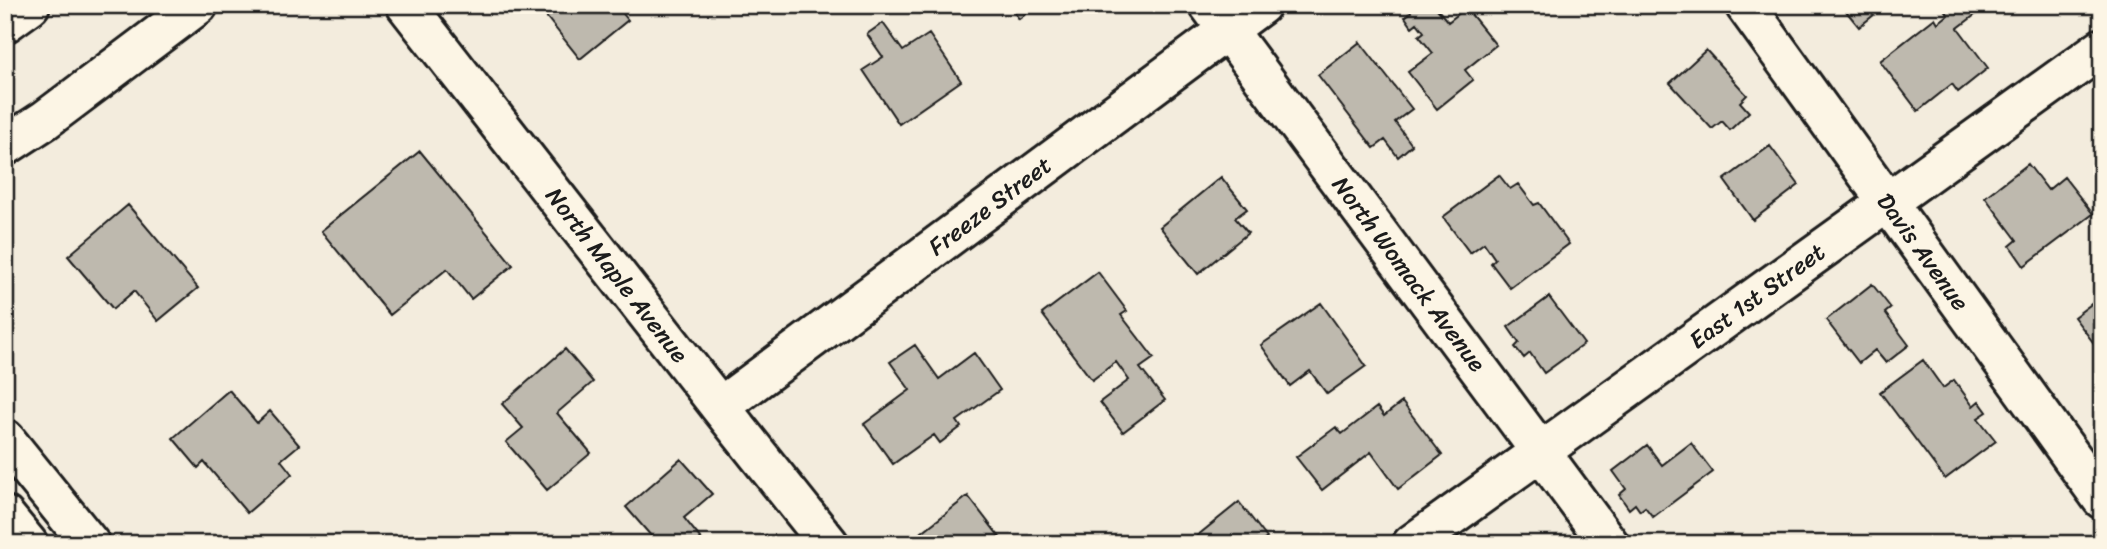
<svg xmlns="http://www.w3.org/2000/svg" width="2107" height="549" viewBox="0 0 2107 549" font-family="Sriracha,sans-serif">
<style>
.building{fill:#beb9ae;stroke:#1c1c1c;stroke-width:2}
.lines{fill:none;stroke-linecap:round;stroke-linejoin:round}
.minor-casing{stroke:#1c1c1c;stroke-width:44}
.minor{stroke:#fcf5e5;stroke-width:38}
.labels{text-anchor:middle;stroke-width:5;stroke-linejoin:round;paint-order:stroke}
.street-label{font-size:24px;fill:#1c1c1c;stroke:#fcf5e5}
</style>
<rect width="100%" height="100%" fill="#f3ecdd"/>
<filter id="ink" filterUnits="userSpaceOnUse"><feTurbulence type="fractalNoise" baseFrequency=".0143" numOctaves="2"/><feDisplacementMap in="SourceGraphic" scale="14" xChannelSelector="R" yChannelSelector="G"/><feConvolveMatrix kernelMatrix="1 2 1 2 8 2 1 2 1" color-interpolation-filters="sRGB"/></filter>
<g filter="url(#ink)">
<path class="building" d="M537,5h79l12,15 -48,39z
M1009,5h28l-18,14z
M1409,5h25l14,17 18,-14 30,37 -31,25 8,10 -36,29 -29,-37 25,-19 -14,-17 5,-4 -7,-9 -5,4 -7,-10 6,-5 -4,-5z
M1841,5h45l-27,22z
M1941,5h47l-30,23 30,40 -30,24 -6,-8 -34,27 -38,-50 55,-43 3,5 10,-8z
M883,23l20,28 26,-17 32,47 -62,43 -36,-54 20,-13 -16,-23z
M1360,42l52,67 -17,13 17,23 -14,12 -13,-17 -11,8 -56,-73z
M1706,50l41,45 -7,7 9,10 -19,18 -8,-9 -10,8 -42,-46z
M1770,146l29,39 -46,35 -29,-40z
M420,151l93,114 -42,34 -24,-30 -57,46 -69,-84z
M2028,164l20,26 16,-13 29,37 -69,52 -14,-20 7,-6 -32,-43z
M1499,175l11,14 8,-5 16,21 5,-2 30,41 -59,44 -19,-25 4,-4 -11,-16 -14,10 -27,-36z
M1221,177l26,32 -12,9 13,15 -50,41 -38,-47z
M128,205l70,83 -40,33 -24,-30 -21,18 -45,-53z
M1098,272l29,39 -6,4 33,43 -14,10 25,32 -42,32 -23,-30 29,-22 -13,-18 -24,18 -50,-66z
M1872,284l19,24 -6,5 24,32 -23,18 -11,-13 -16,13 -33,-43z
M2102,296v58l-28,-37z
M1549,297l35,47 -40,29 -14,-20 -6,5 -9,-11 4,-4 -11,-16z
M1321,303l45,63 -39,28 -17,-23 -20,15 -29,-41z
M915,345l24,34 35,-26 26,37 -43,31 4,6 -21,16 -6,-8 -41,29 -29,-40 46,-34 -20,-28z
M565,349l28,33 -36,31 34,40 -44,37 -41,-48 17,-14 -21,-24z
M1923,360l20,28 11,-8 19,26 6,-5 8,11 -9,6 18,23 -51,38 -65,-87z
M229,390l28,33 13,-12 29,34 -18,15 11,14 -45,39 -43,-51 -6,6 -25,-30z
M1402,402l40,53 -44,34 -27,-37 -49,38 -26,-33 40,-30 6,7 35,-27 7,9z
M1691,443l22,29 -60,45 -8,-10 -5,4 -5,-7 -6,5 -10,-14 7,-6 -13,-18 34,-26 15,20z
M681,459l31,35 -28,24 21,26h-47l-32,-37z
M968,496l37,48h-82l-6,-8z
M1239,502l28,36 -8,6h-72z
M766,535l7,9h-17z"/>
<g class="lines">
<defs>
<path id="minor" d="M406,5l314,402 109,137
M1209,5l400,539
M1745,5l357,494
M5,23l25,-18
M5,146l40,-26 153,-115
M720,407l541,-402
M5,439l85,105
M5,516l23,28
M1412,544l690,-496"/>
</defs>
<use href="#minor" class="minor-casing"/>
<use href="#minor" class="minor"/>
</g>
</g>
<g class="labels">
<g class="street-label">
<text transform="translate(990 206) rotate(-37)" y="8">Freeze Street</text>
<text transform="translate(1923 252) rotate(54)" y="8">Davis Avenue</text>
<text transform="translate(1409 274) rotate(53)" y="8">North Womack Avenue</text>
<text transform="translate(617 275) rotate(52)" y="8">North Maple Avenue</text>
<text transform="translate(1757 296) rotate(-36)" y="8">East 1st Street</text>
</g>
</g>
<rect width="2107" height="549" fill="none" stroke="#fcf5e5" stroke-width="28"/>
<rect x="14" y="14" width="2079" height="521" fill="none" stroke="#1c1c1c" stroke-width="2.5" filter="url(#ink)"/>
</svg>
